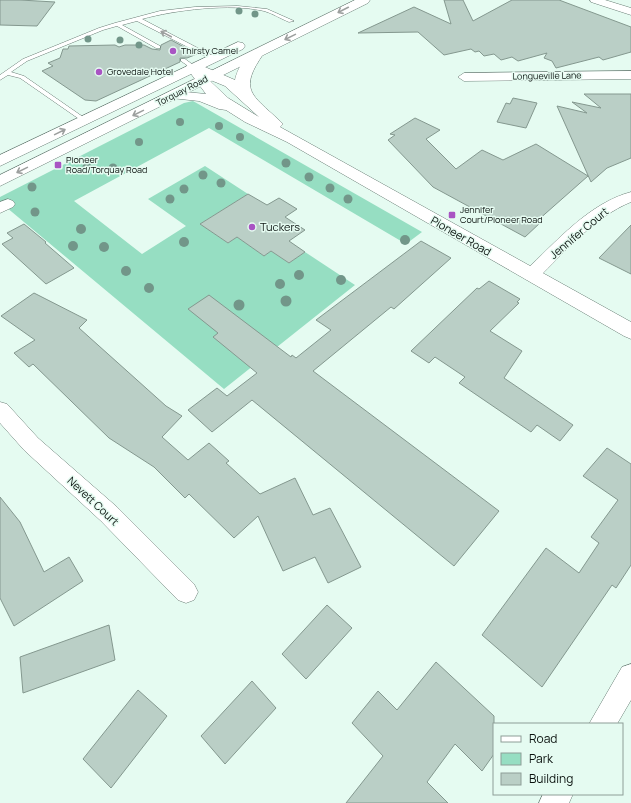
<svg xmlns="http://www.w3.org/2000/svg" width="631" height="803" viewBox="0 0 631 803" font-family="Manrope,sans-serif">
<style>
.green{fill:#96dec2}
.building{fill:#bacfc6;stroke:#84988f}
.lines{fill:none;stroke-linecap:round;stroke-linejoin:round}
.lane-casing{stroke:#697d75;stroke-width:1}
.street-casing{stroke:#697d75;stroke-width:1}
.secondary-casing{stroke:#697d75;stroke-width:1}
.primary-casing{stroke:#697d75;stroke-width:1}
.lane{fill:#fff;fill-rule:evenodd}
.street{fill:#fff;fill-rule:evenodd}
.secondary{fill:#fff;fill-rule:evenodd}
.primary{fill:#fff;fill-rule:evenodd}
.tree{fill:#729689}
.oneway{stroke:#9da09f}
.poi-dot{fill:#a954c3;stroke:#e5fbf1;stroke-width:1.5}
.labels{text-anchor:middle;stroke-width:3;stroke-linejoin:round;paint-order:stroke}
.far-poi-label{font-size:9px;fill:#0b120f;stroke:#e5fbf1;text-anchor:start}
.far-street-label{font-size:9px;fill:#0b120f;stroke:#e5fbf1}
.poi-label{font-size:11px;fill:#0b120f;stroke:#e5fbf1;text-anchor:start}
.street-label{font-size:11px;fill:#0b120f;stroke:#e5fbf1}
</style>
<rect width="100%" height="100%" fill="#e5fbf1"/>
<path class="green" d="M193,101l229,131 -16,12 -197,-116 -135,73 68,53 44,-28 -38,-27 57,-33 43,28 -48,30 28,19 9,-6 27,19 7,-5 18,12 16,-11 50,33 -131,104 -224,-187v-5l184,-94z"/>
<path class="building" d="M0,0h20l35,2 -18,24 -37,-1z
M444,0h19l10,21 39,-21h47l72,27v25l-28,8 -4,-3 -43,11 -4,-7 -8,-3 3,-5 -29,8 -6,-4 -11,3 -7,-6 -10,2 -5,-5 -4,1 -4,-3 -27,6 -26,-23 -60,1 56,-26 37,17z
M171,40l26,14 -10,4h-7v4l-84,39 -11,-1 -43,-29 11,-5 -5,-3 12,-5 3,-9h5l1,-3 46,-1 4,2 6,-2h19l8,4 8,1 1,-5z
M584,94h47v64l-24,10 -16,14 -34,-76 30,7 -15,-11 29,6z
M513,98l24,5 -11,25 -29,-6 9,-19 4,1z
M415,118l25,12 -14,9 30,30 26,-19 21,10 33,-16 52,32 -51,45 3,2 -15,14 -92,-50 -45,-47 7,-5 -5,-1z
M248,194l19,11 12,-7 18,11 -12,8 20,13 -16,11 16,11 -16,11 -18,-12 -7,5 -27,-19 -9,6 -28,-19z
M24,224l22,18 -1,1 29,25 -28,16 -44,-40 11,-6 -6,-5z
M631,225v49l-32,-16z
M421,241l30,17 -57,51 -3,-2 -78,64 186,140 -45,55 -202,-166 -40,32 -24,-22 29,-22 10,8 30,-23 -44,-36 5,-4 -30,-24 21,-14 82,62 1,-2 4,3 35,-28 -15,-10z
M489,281l31,18 -3,3 2,1 -29,28 32,20 -18,27 69,47 -13,16 -23,-16 -6,7 -72,-49 6,-6 -30,-20 -6,6 -18,-12 66,-63 2,1z
M34,293l53,27 -8,8 87,78 16,10 -20,21 26,23 21,-17 20,18 -3,2 34,31 35,-16 18,37 17,-7 31,59 -33,16 -13,-26 -32,14 -25,-55 -24,22 -45,-44 -4,4 -31,-31 -45,-29 -76,-74 -4,3 -15,-14 21,-13 -34,-24z
M607,448l24,16v101l-15,23 -4,-3 -70,102 -60,-52 64,-87 33,25 20,-30 -8,-6 27,-37 -35,-24z
M0,497l20,25 24,50 25,-15 14,24 -69,45 -14,-28z
M327,605l25,23 -46,51 -24,-25z
M109,625l6,35 -92,33 -3,-36z
M436,662l58,54v38l-12,17 -27,-27 -28,38 21,21h-102l37,-47 -31,-33 26,-32 19,19z
M252,681l24,27 -51,56 -24,-28z
M138,690l29,26 -56,72 -28,-29z"/>
<g class="lines">
<defs>
<path id="lane" d="M238,6l29,3 27,12 -5,1c-8,-3 -17,-9 -25,-11 -34,-8 -89,-1 -122,8l73,38v2h-4l-74,-38 -15,4 38,21v2h-4l-39,-22 -14,4 -76,31 -16,11 13,4 62,43v2h-4l-62,-43 -12,-3 -8,5v-5l23,-16 76,-31 16,-5 45,-12 35,-4z
M181,59h4l11,8 -5,1 -10,-7z"/>
<path id="street" d="M590,0h15l26,8v7l-40,-13z
M631,71v8l-167,2 -6,-4 6,-4z
M631,192v10c-37,15 -66,50 -94,77l-6,2 -6,-2 -2,-4 2,-4c31,-29 64,-68 106,-79z
M8,199l5,2 2,3 -2,3 -13,6v-11z
M0,402l7,2 31,34 79,69 77,77 4,8 -4,8 -8,3 -8,-3 -77,-79 -77,-71 -24,-27z
M631,664v36l-14,24h-28l33,-57z
M543,794h30l-4,9h-30z"/>
<path id="secondary" d="M257,49l5,1 2,3c-26,37 -13,41 16,68l3,3 -3,3 351,195v17l-7,-3 -337,-194 -42,-20 -19,-12 -7,-1 -20,-8 -28,-3 -2,-3 2,-3 5,-1 30,3 -20,-27 2,-3h10l37,16c2,-10 11,-28 22,-31zM208,79l17,7 34,31 -31,-19z"/>
<path id="primary" d="M355,0h15l-2,3 -368,183v-11z
M238,42l5,1 2,3 -2,3 -243,117v-11z"/>
</defs>
<use href="#lane" class="lane-casing"/>
<use href="#street" class="street-casing"/>
<use href="#secondary" class="secondary-casing"/>
<use href="#primary" class="primary-casing"/>
<use href="#lane" class="lane"/>
<use href="#street" class="street"/>
<use href="#secondary" class="secondary"/>
<use href="#primary" class="primary"/>
</g>
<g class="tree">
<circle cx="239" cy="11" r="3.5"/>
<circle cx="255" cy="14" r="3.5"/>
<circle cx="88" cy="39" r="3.5"/>
<circle cx="120" cy="40" r="3.5"/>
<circle cx="139" cy="45" r="3.5"/>
<circle cx="180" cy="122" r="4"/>
<circle cx="219" cy="126" r="4"/>
<circle cx="240" cy="137" r="4"/>
<circle cx="139" cy="142" r="4"/>
<circle cx="286" cy="163" r="4.5"/>
<circle cx="87" cy="167" r="4.5"/>
<circle cx="113" cy="168" r="4.5"/>
<circle cx="203" cy="175" r="4.5"/>
<circle cx="309" cy="177" r="4.5"/>
<circle cx="221" cy="183" r="4.5"/>
<circle cx="32" cy="187" r="4.5"/>
<circle cx="330" cy="188" r="4.5"/>
<circle cx="184" cy="189" r="4.5"/>
<circle cx="170" cy="199" r="4.5"/>
<circle cx="348" cy="199" r="4.5"/>
<circle cx="35" cy="212" r="4.5"/>
<circle cx="81" cy="229" r="5"/>
<circle cx="405" cy="240" r="5"/>
<circle cx="184" cy="242" r="5"/>
<circle cx="73" cy="246" r="5"/>
<circle cx="104" cy="247" r="5"/>
<circle cx="126" cy="271" r="5"/>
<circle cx="299" cy="275" r="5"/>
<circle cx="341" cy="280" r="5"/>
<circle cx="280" cy="284" r="5"/>
<circle cx="149" cy="288" r="5"/>
<circle cx="286" cy="301" r="5.5"/>
<circle cx="239" cy="305" r="5.5"/>
</g>
<defs><path id="oneway-shaft" d="M-6 0H5M1.5-3L5.5 0L1.5 3" fill="none" stroke-width="1.6" stroke-linecap="round" stroke-linejoin="round"/></defs>
<g class="oneway">
<use href="#oneway-shaft" transform="translate(343 10) rotate(153)"/>
<use href="#oneway-shaft" transform="translate(166 34) rotate(-152)"/>
<use href="#oneway-shaft" transform="translate(290 37) rotate(154)"/>
<use href="#oneway-shaft" transform="translate(138 113) rotate(154)"/>
<use href="#oneway-shaft" transform="translate(60 132) rotate(-26)"/>
<use href="#oneway-shaft" transform="translate(22 170) rotate(154)"/>
</g>
<g class="poi-dot">
<circle cx="173" cy="51" r="4"/>
<circle cx="99" cy="72" r="4"/>
<rect x="54" y="161" width="8" height="8" rx="2"/>
<rect x="448" y="211" width="8" height="8" rx="2"/>
<circle cx="252" cy="227" r="4"/>
</g>
<g class="labels">
<g class="far-poi-label">
<text x="181" y="54">Thirsty Camel</text>
<text x="107" y="75">Grovedale Hotel</text>
<text x="66" y="163">Pioneer<tspan x="66" dy="10">Road/Torquay Road</tspan></text>
<text x="460" y="213">Jennifer<tspan x="460" dy="10">Court/Pioneer Road</tspan></text>
</g>
<g class="far-street-label">
<text transform="translate(547 76) rotate(-1)" y="3">Longueville Lane</text>
<text transform="translate(182 91) rotate(-27)" y="3">Torquay Road</text>
</g>
<g class="poi-label">
<text x="260" y="231">Tuckers</text>
</g>
<g class="street-label">
<text transform="translate(579 233) rotate(-40)" y="4">Jennifer Court</text>
<text transform="translate(461 236) rotate(30)" y="4">Pioneer Road</text>
<text transform="translate(93 501) rotate(43)" y="4">Nevett Court</text>
</g>
</g>
<rect x="493" y="723" width="130" height="72" fill="#e5fbf1" stroke="#8e9e97"/>
<rect x="501" y="736" width="20" height="6" fill="#ffffff" stroke="#8e9e97"/>
<text x="529" y="743" font-size="12" fill="#0b120f">Road</text>
<rect x="501" y="753" width="20" height="12" fill="#96dec2" stroke="#8e9e97"/>
<text x="529" y="763" font-size="12" fill="#0b120f">Park</text>
<rect x="501" y="773" width="20" height="12" fill="#bacfc6" stroke="#8e9e97"/>
<text x="529" y="783" font-size="12" fill="#0b120f">Building</text>
</svg>
